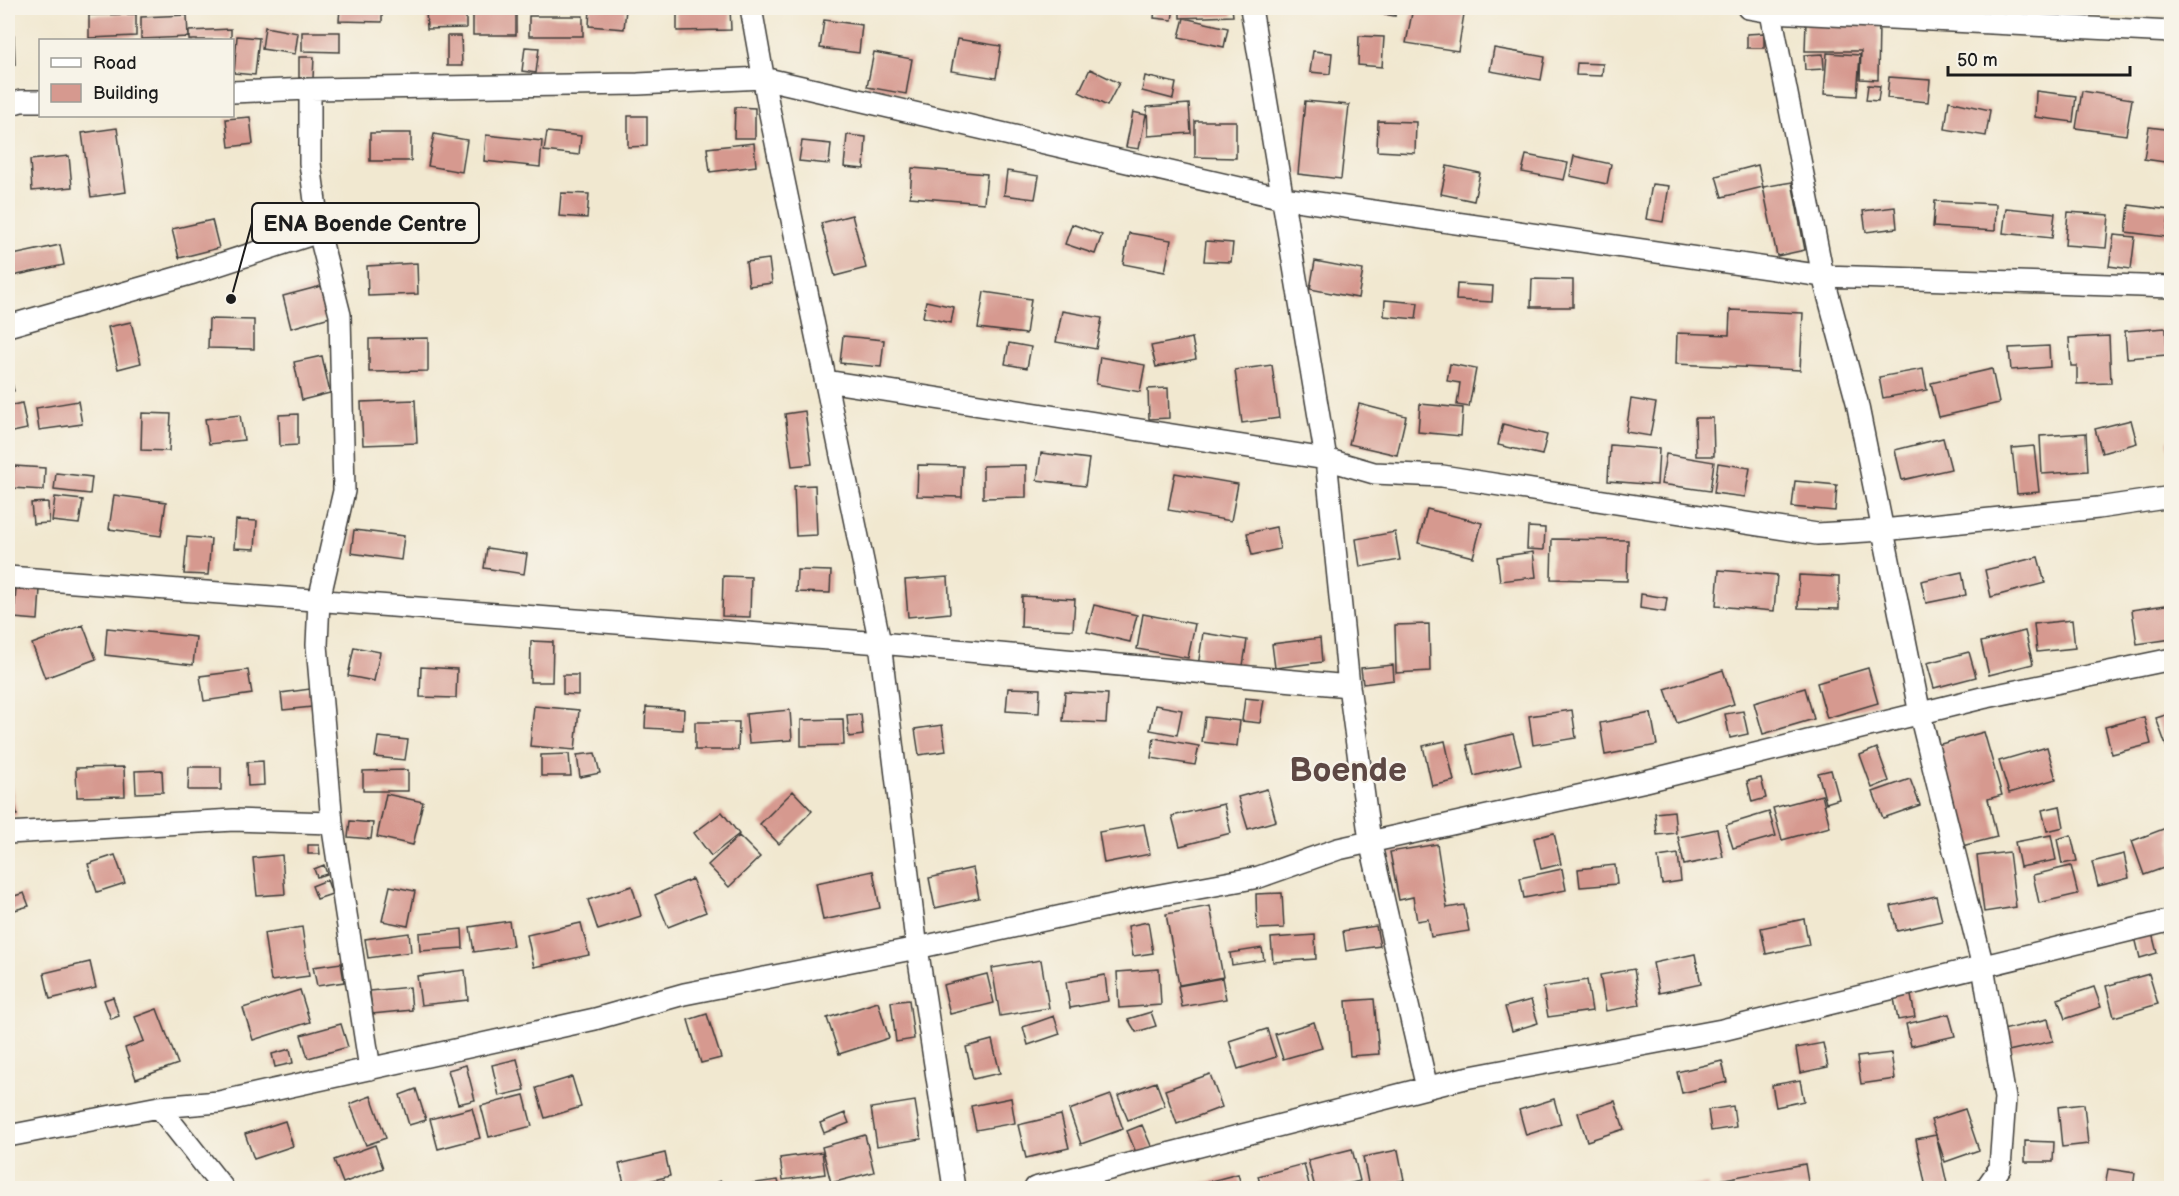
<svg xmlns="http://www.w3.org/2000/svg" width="2179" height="1196" viewBox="0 0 2179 1196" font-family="'Balsamiq Sans',sans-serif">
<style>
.building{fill:#d6998f}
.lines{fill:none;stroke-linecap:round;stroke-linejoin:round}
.street-casing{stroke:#3c3b37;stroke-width:24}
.street{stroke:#fff;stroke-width:21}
.labels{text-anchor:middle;stroke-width:4.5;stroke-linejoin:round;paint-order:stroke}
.town-label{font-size:33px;font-weight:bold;fill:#5d4844;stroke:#f7f3e8}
.leader{fill:none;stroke:#1c1c1c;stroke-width:2}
.callout-dot{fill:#1c1c1c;stroke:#f7f3e8;stroke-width:2}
.callout{fill:#f7f3e8;stroke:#1c1c1c;stroke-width:2}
.callout-label{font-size:22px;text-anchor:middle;font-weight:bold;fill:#1c1c1c}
</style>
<rect width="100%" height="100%" fill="#f7f3e8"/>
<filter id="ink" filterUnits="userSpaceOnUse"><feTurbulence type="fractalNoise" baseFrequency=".0167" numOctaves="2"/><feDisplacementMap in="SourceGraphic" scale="12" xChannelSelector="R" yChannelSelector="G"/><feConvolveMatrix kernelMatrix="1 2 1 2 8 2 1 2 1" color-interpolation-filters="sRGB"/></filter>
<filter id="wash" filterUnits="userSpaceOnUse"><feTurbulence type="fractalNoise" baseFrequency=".008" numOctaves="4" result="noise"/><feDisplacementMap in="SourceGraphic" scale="24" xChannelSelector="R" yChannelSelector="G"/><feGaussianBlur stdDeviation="1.35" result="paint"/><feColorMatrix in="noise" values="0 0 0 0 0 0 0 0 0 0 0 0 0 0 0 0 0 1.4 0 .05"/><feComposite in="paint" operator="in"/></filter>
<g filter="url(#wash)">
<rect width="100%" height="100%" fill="#f1e8d0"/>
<g id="blocks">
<path class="building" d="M340,8h42v14l-43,-1z
M426,8h40v20l-39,1z
M473,8h43v27h-43z
M590,8l36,1 -2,20 -35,-3z
M677,8h53l1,22 -54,1z
M1155,8h19l-2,12 -18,-2z
M1180,8h52l1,8 -53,2z
M1353,8h43l-1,8z
M1413,8l51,6 -6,37 -52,-8z
M136,14v22l-47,2v-23z
M187,15l1,22 -47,2v-22z
M529,16h54v20h-54z
M1184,18l44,10 -4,19 -45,-10z
M824,20l38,5 -3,28 -39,-5z
M1806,22l73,1 -1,57 -18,-1 1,-28h-56z
M265,27l33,6 -3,21 -33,-5z
M231,29v11h-42v-9z
M302,32h38v20l-38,-1z
M1764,33v15h-17v-14z
M8,36h6l1,29h-7z
M237,36l22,2 -4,37 -21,-2z
M447,36h14l1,30h-15z
M1359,36l25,1 -2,30 -24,-2z
M957,39l44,7 -5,32 -45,-7z
M525,47l14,1 -3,25 -14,-2z
M1494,48l51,9 -4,23 -51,-9z
M1313,51l19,2 -2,21 -20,-2z
M874,52l38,7 -6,35 -39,-7z
M1827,53l33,2 -3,41 -33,-2z
M1823,54l1,15 -19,1 -1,-15z
M299,57h15l-1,21h-14z
M1577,63l26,1 -1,12 -26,-1z
M1090,69l29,14 -12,23 -28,-14z
M1145,76l31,7 -3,16 -31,-8z
M1889,77l41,3 -2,22 -41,-4z
M1868,85l12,1 -2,15 -12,-1z
M2036,91l40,5 -3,26 -38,-5z
M2082,91l50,8 -6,36 -50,-7z
M1305,101l44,4 -8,74 -43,-5z
M1949,101l41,9 -4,26 -41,-7z
M1189,104l2,29 -43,3 -1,-29z
M735,107l20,1v30h-21z
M1133,112l13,3 -7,34 -13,-2z
M628,116h19v30l-19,1z
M250,117l3,27 -24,3 -3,-28z
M1195,121h41v37l-41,-1z
M1378,121l38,1 -1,31 -38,-2z
M2149,127l23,3v33l-28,-4z
M117,128l9,64 -35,5 -9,-64z
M547,132l34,4 -2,19 -35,-4z
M370,133h41v28h-41z
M434,134l33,6 -5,32 -34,-6z
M486,135l56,6 -2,26 -56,-6z
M847,135l19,2 -2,32 -20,-2z
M802,141l29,3 -2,20 -30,-3z
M754,143l2,23 -46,6 -3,-24z
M1526,155l42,8 -4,17 -42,-8z
M69,156l3,31 -40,4 -2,-31z
M1574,156l37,8 -4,20 -37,-8z
M1758,165l5,22 -41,10 -6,-21z
M1447,166l33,7 -6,28 -33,-7z
M912,168l75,6 -3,29 -74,-6z
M1007,171l32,5 -4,23 -31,-4z
M1792,182l13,68 -28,6 -14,-69z
M1652,184l17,2 -6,36 -17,-3z
M561,193l28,1 -2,24 -28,-2z
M1935,201l61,3 -1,27 -62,-4z
M2129,205l41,5 -4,27 -40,-5z
M1895,207l2,21 -31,4 -3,-21z
M2006,208l49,5 -3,25 -49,-5z
M2068,212l41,3 -3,33 -41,-3z
M852,215l14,53 -31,8 -14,-53z
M212,220l7,28 -40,10 -7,-29z
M1072,224l30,11 -7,19 -30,-10z
M1129,233l42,7 -6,32 -42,-8z
M2114,235l21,2 -4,32 -22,-3z
M1206,241l27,2 -2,19 -27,-1z
M60,245l4,20 -56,12v-21z
M769,259l3,24 -23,3 -3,-24z
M1315,261l48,9 -5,28 -48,-9z
M417,263l1,31 -50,2 -1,-30z
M1532,279l41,1v27h-42z
M1457,284l36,2 -1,16 -36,-2z
M321,286l9,31 -39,11 -8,-32z
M984,292l47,7 -5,35 -48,-6z
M1385,300l33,3 -2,16 -32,-3z
M926,301l28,6 -3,16 -28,-6z
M1730,310l73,3 -3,57 -124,-6 1,-31 52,2z
M1062,311l40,7 -6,31 -40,-7z
M209,319l45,1v29l-46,-1z
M131,322l10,41 -23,6 -10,-42z
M2166,328l1,27 -40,3 -2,-27z
M843,336l41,4 -3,27 -41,-4z
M2109,336l2,47 -34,1v-18h-6l-2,-28z
M428,338v33l-59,1v-33z
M1192,338l4,21 -40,8 -5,-21z
M1009,343l22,4 -4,21 -22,-4z
M2049,346l1,21 -39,3 -2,-22z
M322,356l8,37 -28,7 -8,-38z
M1100,357l45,8 -5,27 -44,-8z
M1450,364l26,5 -7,38 -12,-2 3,-22 -13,-2z
M1272,365l7,53 -37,5 -7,-53z
M8,367l6,24 -6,1z
M1923,369l4,21 -44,8 -4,-21z
M1992,369l7,34 -60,14 -8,-34z
M1168,388l1,30 -20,1 -1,-30z
M1631,399l25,4 -6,33 -24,-4z
M415,400l2,43 -54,2 -2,-43z
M78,401l4,23 -43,6 -3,-22z
M22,403l5,26 -19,4v-27z
M1359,404l47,12 -9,39 -48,-11z
M1420,404l43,4 -2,28 -43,-4z
M805,411l7,53 -20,2 -7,-52z
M142,413l29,1 -2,37 -28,-1z
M298,414v31l-18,1 -1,-31z
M240,415l4,25 -35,4 -4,-25z
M1695,418h18l1,38h-18z
M2131,420l6,23 -35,10 -7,-24z
M1503,424l44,11 -5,20 -44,-10z
M2086,433l2,38 -46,3 -2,-38z
M1943,438l8,31 -49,11 -7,-30z
M2168,440h4v18h-2z
M1610,445l49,4 -2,36 -49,-4z
M2034,446l5,46 -22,2 -5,-46z
M1041,453l48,6 -4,27 -48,-6z
M1666,454l48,8 -4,29 -49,-7z
M1718,463l32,5 -5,29 -31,-4z
M918,465l45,1 -1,31 -45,-1z
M1026,465v32l-43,1v-32z
M14,466l31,2 -1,22 -32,-2z
M56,473l36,4 -2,17 -36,-4z
M1175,473l63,11 -7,37 -63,-11z
M1795,481l42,4 -2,26 -43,-4z
M815,485l2,50 -21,1 -2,-50z
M114,495l52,7 -5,34 -52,-7z
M55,497l28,3 -4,24 -27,-3z
M48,502l1,21 -16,1 -2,-21z
M1427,509l55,14 -9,34 -55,-14z
M236,520l21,1 -2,28 -21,-1z
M1276,527l4,22 -28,6 -5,-22z
M1528,527l17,1 -1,22 -17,-1z
M354,530l50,6 -3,24 -50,-7z
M1395,532l5,28 -40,7 -4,-28z
M187,537l24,2 -3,36 -24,-1z
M1552,539l76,1 -1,41 -76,-2z
M487,548l40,6 -3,20 -40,-6z
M1533,552l3,25 -36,4 -3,-24z
M2038,557l7,26 -54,14 -6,-27z
M797,570l34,1 -1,22 -34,-1z
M1719,570l58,5 -3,36 -58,-5z
M1962,572l4,23 -40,8 -5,-22z
M1799,575l40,2v32l-41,-1z
M723,576l28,1 -1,40 -28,-1z
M948,577l2,36 -42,4 -3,-37z
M16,587l24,2 -2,31 -24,-2z
M1641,594l26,4 -2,14 -25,-4z
M1022,596l53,3 -2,31 -52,-3z
M2172,604v35l-35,5 -5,-34z
M1094,605l43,10 -7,27 -43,-10z
M1143,614l52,10 -7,34 -51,-9z
M2072,620l3,28 -38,4 -3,-28z
M1429,624l1,47 -34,2 -1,-48z
M83,625l13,34 -51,19 -13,-34z
M107,628l89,9 -3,28 -88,-10z
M2025,631l8,33 -44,11 -8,-33z
M1203,633l44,7 -5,32 -44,-6z
M1320,638l2,24 -47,6 -3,-24z
M531,641l22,1 -1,40h-22z
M354,647l26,5 -6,29 -26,-5z
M1969,652l7,25 -42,11 -7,-25z
M1393,665l1,15 -31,4 -2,-16z
M421,667l36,2 -1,29 -36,-1z
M1868,668l10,35 -51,15 -10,-35z
M248,670l4,24 -48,7 -4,-25z
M1723,670l11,34 -57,19 -12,-34z
M563,675h15v20l-15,-1z
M1008,688l32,1 -1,24 -33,-2z
M1805,688l9,31 -51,15 -9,-31z
M310,689l2,18 -29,3 -2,-17z
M1065,692l43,2 -2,29 -43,-2z
M1245,698l19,2 -4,23 -18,-2z
M1155,705l27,5 -5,25 -27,-5z
M534,706l45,4 -4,40 -45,-4z
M646,707l38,2 -1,21 -38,-2z
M790,710l2,30 -43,3 -3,-29z
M1572,710l4,28 -43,7 -4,-29z
M1743,711l5,23 -18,4 -5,-24z
M1651,713l6,32 -52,10 -5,-32z
M2172,713v37l-4,1 -12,-33z
M861,714l2,21 -14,2 -2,-22z
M1205,717l35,4 -3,25 -35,-4z
M2144,717l7,27 -39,10 -7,-27z
M843,719l1,26 -43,1v-26z
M695,722h44l-1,28h-43z
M942,725l4,26 -27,4 -4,-26z
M1984,732l18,63 -14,4 9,38 -35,9 -32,-99z
M1513,734l8,30 -47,12 -7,-31z
M378,737l30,3 -3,20 -30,-3z
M1154,738l45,8 -4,19 -44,-7z
M1445,741l9,40 -22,5 -9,-40z
M2047,747l9,32 -47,14 -10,-32z
M1877,748l12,33 -17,7 -12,-33z
M595,753l5,20 -20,4 -3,-22z
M569,754l2,22h-30v-21z
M263,761l1,24 -16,1 -1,-24z
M124,767l1,29 -48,1 -1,-29z
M189,767h32v23h-33z
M162,770l1,22 -27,1 -1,-22z
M408,770v21h-45v-20z
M1831,770l8,29 -13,4 -8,-30z
M1761,778l5,20 -14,4 -5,-21z
M1910,779l10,26 -37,13 -10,-26z
M8,781h2l7,34 -9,2z
M1267,789l9,32 -28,8 -10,-32z
M793,791l19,20 -33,33 -19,-20z
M386,794l37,8 -10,43 -36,-8z
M1822,795l8,32 -48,13 -9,-32z
M1224,804l7,29 -51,13 -8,-30z
M2060,806l4,21 -17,4 -5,-21z
M1674,811l2,22 -19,2 -2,-22z
M722,812l17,22 -28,22 -17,-23z
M1769,812l7,24 -43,12 -7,-23z
M350,821l23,2 -2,16 -23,-2z
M1144,824l6,30 -46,9 -5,-31z
M2171,826l1,39 -28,10 -12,-34z
M1717,829l6,28 -39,8 -6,-28z
M1554,833l7,31 -20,5 -7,-31z
M2051,835l5,25 -36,7 -5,-25z
M2071,835l6,26 -15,3 -5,-25z
M739,836l21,21 -31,30 -21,-22z
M1437,844l10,64 17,-3 5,26 -38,6 -3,-18 -11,2 -4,-24 -14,3 -9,-48z
M308,845h11l1,9h-12z
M2009,852l7,55 -32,5 -7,-56z
M1678,854l3,27 -19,3 -4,-27z
M2124,854l5,24 -31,8 -6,-24z
M115,855l10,28 -28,9 -9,-28z
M282,855l3,39 -28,2 -4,-38z
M324,865l3,9 -10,3 -3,-8z
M1615,865l2,19 -37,3 -2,-18z
M2071,866l7,28 -39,9 -6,-28z
M973,868l6,30 -44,10 -6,-30z
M1562,869l4,21 -42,8 -4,-20z
M873,871l7,37 -57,12 -7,-37z
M692,879l14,33 -38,15 -13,-32z
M327,880l5,14 -15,5 -5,-13z
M390,886l25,5 -7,35 -26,-5z
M632,886l9,30 -43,14 -10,-30z
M24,893l5,13 -18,5 -3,-13z
M1282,893l2,35 -27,1 -1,-35z
M1936,896l6,25 -45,10 -6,-25z
M1210,906l13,71 -44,8 -13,-71z
M1804,919l5,26 -43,9 -5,-26z
M509,921l4,25 -39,6 -4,-25z
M1148,922l5,31 -20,3 -5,-30z
M581,923l8,32 -55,12 -7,-32z
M1376,926l4,20 -34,5 -3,-20z
M302,927l7,49 -38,5 -7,-48z
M462,929l1,19 -43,3 -1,-18z
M409,933l2,19 -43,6 -3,-19z
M2152,933l5,20 -17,5 -5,-21z
M1315,935l1,24 -43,3 -2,-24z
M1262,948l2,12 -32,5 -2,-12z
M1695,954l6,30 -42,9 -6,-30z
M1041,960l8,48 -49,8 -8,-48z
M90,962l6,26 -46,11 -6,-26z
M341,963l3,19 -27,4 -4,-19z
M1159,969l2,36 -42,3 -2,-36z
M1634,969l6,36 -34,6 -6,-36z
M465,970l3,30 -47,5 -4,-29z
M987,974l7,29 -44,11 -7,-29z
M2149,974l9,30 -44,13 -8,-31z
M1105,975l3,26 -38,7 -4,-26z
M1222,978l4,21 -44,8 -4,-21z
M1587,980l5,31 -44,6 -5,-30z
M410,987l2,23 -40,4 -2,-23z
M2094,987l7,20 -36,12 -7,-20z
M300,990l10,32 -57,18 -10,-32z
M1910,990l5,27 -17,3 -5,-27z
M113,997l6,19 -8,3 -7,-19z
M1374,999l5,55 -29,2 -4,-55z
M909,1000l5,39 -18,3 -5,-40z
M1531,1000l7,23 -26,8 -7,-24z
M878,1002l11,36 -50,16 -12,-36z
M157,1009l21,55 -42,15 -11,-31 19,-7 -9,-24z
M1151,1012l5,14 -20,6 -8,-13z
M707,1014l14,44 -20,5 -13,-43z
M1949,1014l6,22 -44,10 -5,-22z
M1054,1016l6,18 -32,11 -5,-18z
M2048,1019l5,22 -45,10 -5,-21z
M1314,1022l8,26 -39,11 -8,-25z
M341,1024l7,23 -40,11 -7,-23z
M1267,1029l9,28 -38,12 -9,-28z
M992,1040l8,33 -27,6 -7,-32z
M1823,1043l5,24 -28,6 -4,-25z
M290,1049l3,14 -18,4 -3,-13z
M1891,1053l4,26 -34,5 -4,-27z
M517,1059l8,31 -26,6 -7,-31z
M1722,1061l5,21 -45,11 -5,-21z
M466,1065l9,35 -17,4 -10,-34z
M1210,1074l12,33 -45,17 -12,-34z
M572,1077l9,30 -36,11 -9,-30z
M1800,1080l4,21 -28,6 -4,-22z
M1156,1082l9,24 -37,14 -10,-24z
M416,1089l10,31 -17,5 -9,-30z
M524,1095l8,31 -43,11 -8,-31z
M1111,1095l12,34 -42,15 -12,-34z
M371,1096l15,42 -20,7 -16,-41z
M1011,1098l4,25 -39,7 -5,-24z
M1554,1099l7,25 -35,11 -7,-25z
M915,1101l6,38 -44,7 -6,-38z
M1615,1101l9,28 -37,12 -9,-28z
M2084,1104l4,40 -26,3 -4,-40z
M1733,1106l3,21 -25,4 -3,-21z
M472,1108l8,30 -42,11 -8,-30z
M1965,1109l14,41 -34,12 -14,-42z
M845,1113l4,10 -25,10 -4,-10z
M1061,1115l8,33 -43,10 -8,-33z
M285,1121l8,25 -39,13 -9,-25z
M1142,1125l10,23 -15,7 -10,-24z
M865,1135l9,37 -43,11 -9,-36z
M1936,1135l12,53h-22l-10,-49z
M2025,1141l29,1 -1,20h-28z
M375,1145l8,23 -40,15 -9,-23z
M1352,1149l8,32 -30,7h-15l-7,-28z
M1398,1150l6,30 -35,8 -6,-31z
M822,1152l3,22 -42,6 -3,-22z
M665,1153l5,23 -45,11 -6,-23z
M1304,1164l6,24h-49l-3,-12z
M1805,1164l4,24h-88l-2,-8z
M2108,1169l27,4 -2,15h-28z
M1238,1174l4,14h-45l-1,-3z
M664,1180l3,8h-26z
M778,1180l2,8h-39l-1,-3z
M721,1181l2,7h-23z
M1708,1184v4h-26v-1z"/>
</g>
</g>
<g filter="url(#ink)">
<use href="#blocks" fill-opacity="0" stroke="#3c3b37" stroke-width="1.5"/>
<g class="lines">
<defs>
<path id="street" d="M751,8l18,101 111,534 36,298 38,247
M1251,8l75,451 23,227 21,155 57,247
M1748,8l23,4 401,20
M1770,8l53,268 34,126 63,312 63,253 22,131 -5,70 -14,20
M232,92l78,-3 328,-5 125,-6 520,120 540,78 349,11
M8,105l13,-4h19
M319,232l21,83 4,176 -25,109 -2,45 15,178 38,246
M8,326l182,-52 129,-42 -9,-69v-74
M826,381l500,78 48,14 68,3 375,58 66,-4 215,-22 74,-11
M8,577l872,66 469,43
M8,833l226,-13 98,3
M159,1107l64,81
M8,1136l151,-29 60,-5 376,-83 89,-25 233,-46 227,-50 115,-21 79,-28 308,-68 336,-83 190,-39
M1035,1188l430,-110 257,-48 450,-110"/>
</defs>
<use href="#street" class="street-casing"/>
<use href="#street" class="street"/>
</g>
</g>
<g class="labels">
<g class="town-label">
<text x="1348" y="781">Boende</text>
</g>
</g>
<path class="leader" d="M231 299L252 223"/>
<circle class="callout-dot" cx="231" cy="299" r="6"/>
<rect class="callout" x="252" y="203" width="227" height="40" rx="6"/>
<g class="callout-label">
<text x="365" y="231">ENA Boende Centre</text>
</g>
<rect width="2179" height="1196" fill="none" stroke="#f7f3e8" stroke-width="30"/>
<rect x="39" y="39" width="195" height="78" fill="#f7f3e8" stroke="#9f9d96" stroke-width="1.5"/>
<rect x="51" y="58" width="30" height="9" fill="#ffffff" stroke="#9f9d96" stroke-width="1.5"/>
<text x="93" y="69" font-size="18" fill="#1c1c1c">Road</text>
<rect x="51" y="84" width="30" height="18" fill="#d6998f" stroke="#9f9d96" stroke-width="1.5"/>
<text x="93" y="99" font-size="18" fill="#1c1c1c">Building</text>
<path d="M1948 66v9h182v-9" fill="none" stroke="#1c1c1c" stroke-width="3"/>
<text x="1957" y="66" font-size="18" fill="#1c1c1c" stroke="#f7f3e8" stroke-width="4.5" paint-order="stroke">50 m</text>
</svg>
